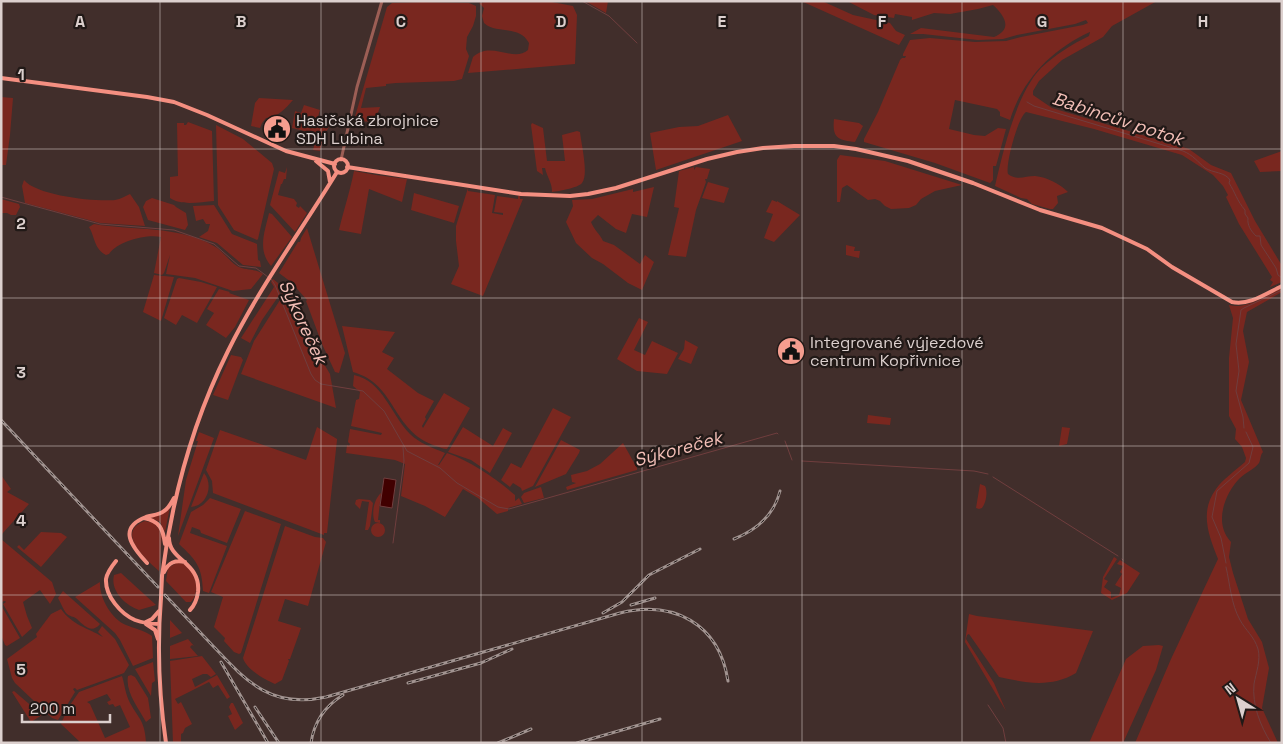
<svg xmlns="http://www.w3.org/2000/svg" width="1283" height="744" viewBox="0 0 1283 744" font-family="'Space Grotesk',sans-serif">
<style>
.green{fill:#79271f;fill-rule:evenodd}
.water{fill:#410000;stroke:#703e3e}
.lines{fill:none;stroke-linecap:round;stroke-linejoin:round}
.stream{stroke:#703e3e;stroke-width:1}
.minor{stroke:#9c5e55;stroke-width:3}
.major{stroke:#f48f81;stroke-width:4}
.rail-casing{stroke:#a19390;stroke-width:3}
.rail{stroke:#211917;stroke-width:1;stroke-dasharray:4;stroke-linecap:butt}
.major-bridge{stroke:#f48f81;stroke-width:4}
.grid{fill:none;stroke:#dcd0ce;stroke-width:1;stroke-opacity:0.55}
.labels{text-anchor:middle;stroke-width:4.5;stroke-linejoin:round;paint-order:stroke}
.poi-label{font-size:16px;fill:#dcd0ce;stroke:#211917;text-anchor:start}
.water-label{font-size:18px;font-style:italic;fill:#f2beb6;stroke:#211917}
.grid-label{font-size:16px;text-anchor:middle;font-weight:bold;fill:#dcd0ce;stroke:#211917;stroke-width:4.5;stroke-linejoin:round;paint-order:stroke}
</style>
<rect width="100%" height="100%" fill="#412e2b"/>
<path class="green" d="M492,1l60,1 21,4 4,9 -2,49 -107,9 5,-16c18,-17 40,6 55,-7l1,-7c-10,-19 -32,-8 -45,-20l-2,-7 2,-8 -5,-5z
M585,1h23l-2,12z
M801,1h21l31,14 37,8 6,8 9,4 -6,10z
M847,1h310l-45,25 -9,11 -41,23 -23,21 -6,10v4l19,13 137,41 22,16 20,8 24,48 26,43 1,18 -12,5 3,-5 -3,-2 2,-3 -33,-53 -13,-27 2,-2 -5,-9 -10,-11 -31,-20 -88,-26 -68,-17c-8,5 -21,53 -18,62 9,7 17,2 27,2 12,1 25,8 33,16l-11,4 1,7 -5,6h-3l-18,-5 -5,-5 -6,-1 -26,-12c8,-34 21,-92 46,-118 14,-13 31,-24 48,-32l1,-4c-38,17 -68,48 -80,88l-10,-4v-4l-3,-3 -42,-9 -6,29 25,6 11,1 13,-8 8,1 -10,37h-3v14l-3,3 -55,-20 -71,-21v-3l14,-27 22,-52 2,-2h3l1,-2h-3v-2l7,-14 20,-2 45,4 31,-1 15,-4 62,-12 5,-2 -2,-3 -11,4 -58,11 -14,4 -25,1 -55,-6h-13l11,-6 73,9c19,-8 11,-21 -1,-32l-15,4 -28,5 -16,-1 -22,7v-3l-17,-3 -1,4 -20,-3z
M423,2l46,1 7,3v10l-3,10 -6,11 -1,12 3,7 -7,23 -8,2 -58,2 -10,1v2l-20,2 -5,20 19,-1 -5,14 -19,1 -2,-2 33,-113 5,-4z
M1,97l12,1 -3,37 -4,30h-5z
M259,98l34,2c-7,8 -16,18 -27,18l-4,5 -2,5 -9,-2 4,-23z
M304,105l16,5 -3,10 14,4 -7,11 -4,16 -7,-1 2,-8 -8,-2 1,-8 -16,-4 3,-17 6,2z
M728,115l14,26 -86,29 -6,-37 29,-6 19,-1z
M834,119l25,4 4,3 -8,16c-17,-2 -23,-4 -21,-23z
M188,122l24,9 2,70c-14,1 -33,5 -44,-3v-21l8,-1 -1,-53h7v2h2z
M532,123l11,5 4,33h18l-3,-26 15,-4 3,1c1,11 9,43 2,51 -4,5 -23,8 -30,9 0,-10 -5,-15 -7,-24h-3l1,7 -6,-4 -6,-46z
M216,125l27,14 29,24 2,6 -16,70 -1,1 -23,-10 -16,-25z
M1282,151v20l-22,1 -6,-11z
M840,155l45,6 77,24 -27,6 -14,8 -5,6 -7,3 -18,1 -6,-3 -5,-5 -5,-2 -7,1 -21,-15 -5,3 -2,14h-3v-42z
M287,167l-1,12h-2l-2,5h-1l-3,11 16,4 3,4 -1,3 3,2 1,-2 7,7 -12,19 -25,-27 9,-34 6,2z
M694,167v3l2,-3 14,2 -3,10h-2l1,3 -10,28 -10,47 -18,-2 11,-47 -5,-1 5,-36z
M354,171l22,4 31,4 -5,23 -33,-13 -8,45 -22,-4c5,-21 11,-39 15,-59z
M24,180c13,16 72,22 91,20 6,-1 10,-4 15,-6l9,13 6,19 -45,-3 -75,-20 -3,-17z
M708,182l21,6 -5,15 -22,-5z
M654,187l-7,30 -15,-3 -6,19 -10,-4 -18,-14 -7,7c3,8 9,12 12,19l11,4 26,19 5,-9 9,7 -12,28 -14,-7 -25,-19 -11,-6 -16,-15 -10,-21 7,-16 -1,-6 20,-1 41,-10v3z
M468,188v3l27,4 -3,18 11,2v-2l-9,-1 3,-16 21,3v-3h2v3h3l-40,97 -32,-12 8,-18 -3,-25v-15z
M414,193l45,13 -5,17 -43,-13z
M152,198l22,7 2,2 10,6 2,12 -3,5 -37,-10 -5,-13 3,-6z
M1,199l18,5 1,3 -4,8h-5l-4,-2h-6z
M772,200l5,2v-1l23,14 -26,27 -10,-4 9,-24 -7,-2z
M214,205l18,29 25,10 1,16 2,1 1,6 -18,-2 -26,-22 -18,-6 9,-6 2,-7h-4l-3,-5 -7,2 -3,-15z
M269,213l3,1 20,23 -21,29c-14,-16 -6,-35 -2,-53z
M94,224c40,7 83,1 120,22 9,5 15,15 23,20 9,5 17,2 26,8l-12,15 -18,2 -38,-13 -29,-4 4,-19 -6,18 -2,2 -8,-2 7,-36c-15,-3 -43,4 -52,17l-3,1c-12,-6 -11,-18 -17,-28z
M307,228l38,125 -6,20 -4,-1 -13,-28 -16,-43 1,-1 -16,-18 -12,-9 19,-31h2l1,-4z
M846,245l9,2 -1,4h6l-1,7 -13,-3z
M154,275l20,2 -13,44 -18,-9z
M179,278l22,4 16,5 -20,36 -15,-8 -6,10 -12,-7 13,-39z
M273,279l5,4 2,11 -18,26 -12,23 -9,-5 33,-51 -3,-5z
M281,282l7,5 11,13 19,54 12,20 6,34 -95,-34 13,-33 26,-41 2,-7z
M1282,288v4l-35,20 -4,19 6,31 -8,38 22,52c-3,3 -2,7 -4,11 -4,6 -13,9 -19,15 -15,15 -27,45 -9,64l-2,15 4,16 15,46 14,23 7,26 -7,40 16,35h-143l36,-84 47,-100c-9,-23 -19,-47 -2,-70 7,-10 19,-18 29,-27l1,-4 -4,-11 -7,-8 1,-10 -7,-13v-58l4,-40 -4,-13c17,5 37,-9 53,-17z
M219,289l11,3 -1,1 20,7 -14,27 -9,11 -20,-13 8,-12 -7,-4z
M639,318l9,4 -14,28 11,5 7,-14 26,12 -11,21 -30,-3 -20,-12z
M342,326l53,6 -13,20 12,6 -7,11 31,24 16,8 -9,16 1,2 -4,7 1,2 21,-35 26,15 -23,41c-4,0 -7,-2 -11,-3 -45,-15 -39,-62 -83,-74z
M685,340l13,7 -7,17 -13,-5 6,-10z
M231,355l10,2 2,3 -15,40 -15,-5z
M354,375c29,6 37,40 56,59 9,9 23,14 35,19l-7,12h1l8,-12c25,9 48,25 68,42v6l4,-3 3,6 -14,4v3l-11,3 -19,-16 -15,-9 -18,28 -20,-11 -24,-10 4,-32 -10,-4 -49,-7 1,-8 2,1 1,-2 -2,-2 2,-13 31,6 1,-2 -31,-7 5,-26 3,-1 1,-7 -7,-6z
M553,408l18,9 -38,69 -11,5 -1,-3 -8,-5 -3,4 -9,-7 10,-17 10,5z
M868,415l23,3 -1,7 -23,-2z
M317,427l20,12v1l-10,93h-3v2l-111,-42 -1,-12 -6,-11 14,-40 86,30z
M463,427l30,19 10,-18 9,5 -22,40 -19,-13 -23,-8z
M1062,427l8,1 -3,16 -8,2z
M199,432l15,6 -36,98 8,-56 12,-39h-2z
M561,440l19,10 -1,3 -13,21 -31,13z
M623,443l14,25v2l-70,20 -1,-3 10,-4 -4,-1 -1,-7 16,-4 13,-7z
M204,473c10,12 3,33 -13,34z
M1,475l10,14 -4,3 22,12 -27,30z
M980,484l5,2c3,6 1,17 -3,22l-3,1 -3,-1z
M541,487l3,11 -20,5 -3,-6 3,-4z
M381,493l-3,27h2v3l-5,-1c-4,-8 -1,-23 6,-29z
M210,498l31,11 -14,34 -26,-10 -1,-3 -8,-3 -2,6 37,13 -18,47 -6,-2c-1,-25 -7,-31 -24,-47l12,-32 12,-7z
M359,499l11,1 3,3 -3,23 -2,4h-3l4,-28 -7,-1 -2,8 -5,-5 1,-4z
M170,507l-5,25 -5,-10 -9,-4z
M245,511l36,13 -40,129 -2,1 -5,-2 -10,-11 1,-3 -11,-11 9,-30 -12,-5z
M145,521l9,2 8,10 -3,38c-12,-11 -45,-39 -14,-50z
M371 530a7 7 0 1 1 14 0a7 7 0 1 1-14 0Z
M285,526l30,11 8,1 3,4 -18,64 -23,-7 -7,22 23,7 -11,31h-2l1,2 -7,19 -7,4c-10,-4 -29,-15 -32,-26z
M41,532l20,1 6,4 -26,30 -24,-20 2,-2 5,5z
M1,539l51,43 4,12 -6,10 -10,-14 -17,12 4,14 5,12 -10,9 -19,-33 3,-2 -1,-1 -4,1z
M1114,557l3,2 -13,20 4,2 -4,6 7,5v6l8,-3 2,-7 -6,-3 7,-11 -2,-2 3,-6 -6,-2 3,-4 20,13 -13,20 -15,7 -11,-7 2,-16z
M176,563c2,0 7,0 8,1 13,6 16,29 7,38h-5l-20,-21 2,-13z
M121,573l35,32 -17,5c-14,-5 -29,-19 -25,-35z
M100,582c-1,15 11,37 26,43 7,3 18,5 26,11l1,22 -20,8 -13,-26 -5,-7 -40,-36z
M63,591l37,33c-8,10 -16,2 -23,-5 -4,-3 -7,-2 -11,-6 -3,-4 -5,-10 -8,-15z
M1,605l19,33 -13,8 -2,-1 -4,-10z
M61,609c11,16 27,19 42,28l-5,-5 4,-6 13,13 14,26 -5,8 -47,17 -2,-2 -2,1 2,3 -17,28 -6,-2 -37,-35 -3,-5 -5,-19 30,-22 -1,-3 15,-20z
M969,614l8,2 116,15 -17,42c-25,15 -50,10 -77,4l-30,-43 -2,1 -1,4 28,44 12,28 -41,-69z
M170,620l12,13 -12,5v8l18,-7 6,7 -2,-1 -2,2 8,9 -28,3z
M1159,645l4,1 -7,24 -33,73h-34l37,-84 17,-13z
M202,656l14,18 -5,3 -4,-3h-4l-11,5 3,8 22,-12 13,22 -3,2 -9,-14 -5,3 -4,-6 -34,17 3,5 3,-2 11,22 -7,4 -2,5 -2,1v9h-8l-3,-82z
M153,662l2,19 -3,2 -1,13 -16,-27z
M131,675l4,2 13,21 3,20 -5,4c-7,-13 -21,-30 -18,-46z
M122,676c3,10 3,17 8,27 9,16 15,18 16,40h-65l-20,-19 6,-14h2l-1,-2 11,-16zM107,694l4,6 -4,2 2,3 4,-1 2,3 5,-2 10,22 -25,11 -15,-34 -3,-2z
M14,691l28,24 -11,7 -19,-30z
M231,703h2l10,20 -8,7 -7,-14 4,-2 -3,-7z"/>
<path class="water" d="M384,478l12,2 -4,28 -12,-2z"/>
<g class="lines">
<path class="stream" d="M554,1h28l27,15 28,27
M1027,102l7,4 149,45c10,4 15,11 22,17 8,5 20,4 25,12l-1,3c6,9 8,18 16,27v4l3,4c-1,7 3,13 8,18h4l1,9 15,23 2,7 4,3
M1,197l99,27 74,6 40,14 25,22 17,2 12,9
M271,279l4,6 36,89 4,6 6,4 42,7 21,20 23,40 33,17 17,15 41,24 11,2 268,-76 1,1
M1244,428l-1,-11 -7,-26 3,-20 -3,-27 5,-34 3,-2 38,-18
M785,441l7,19
M802,461l172,10 14,3
M993,477l125,79
M393,543l11,-82 -1,-14
M1122,559l1,1
M1226,563l-5,-25 -9,-21 5,-26 32,-28 4,-16 -7,-15
M1226,567c4,17 5,37 14,53 6,11 14,16 18,29 3,11 -2,24 -4,35 -2,21 6,41 17,59
M988,705l15,23 3,15"/>
<path class="minor" d="M341,160l16,-73 25,-86"/>
<path class="major" d="M1,78l146,19 27,5 33,13 79,36 49,13
M334 166a7 7 0 1 1 14 0a7 7 0 1 1-14 0Z
M316,161l12,10 2,11
M347,167l174,27 49,2 18,-2 28,-6 91,-29 30,-7 26,-4 31,-2h40l22,3 52,12 65,22 67,27 62,18 45,21 25,18 60,35c17,4 35,-9 50,-16
M144,518c16,3 19,11 21,26
M169,538c0,23 32,24 29,54 -1,7 -3,13 -8,18
M116,561c-4,5 -9,12 -10,18 -1,17 15,35 29,41 8,3 16,4 24,4
M147,563c-15,-16 -30,-35 -1,-46 6,-2 13,-2 18,-6 5,-3 7,-8 10,-13
M164,572c5,-10 11,-12 21,-10
M162,576c10,-78 31,-155 66,-225 31,-63 73,-120 109,-179
M161,598c-4,48 -2,97 5,145
M146,622l6,-3 7,-8
M146,624l9,6 3,9"/>
<defs>
<path id="rail" d="M1,420l157,167
M734,539c23,-9 40,-24 46,-48
M165,595c16,17 32,34 48,51 34,36 58,63 113,51l294,-84c53,-13 99,10 108,68
M631,605l24,-7
M603,613l19,-11 27,-27 51,-26
M221,662l47,81
M408,683l73,-20 31,-14
M255,707l24,36
M311,743c3,-21 14,-37 32,-48
M498,743l33,-14
M577,743l83,-24"/>
</defs>
<use href="#rail" class="rail-casing"/>
<use href="#rail" class="rail"/>
<path class="major-bridge" d="M161,598l1,-22"/>
</g>
<path class="grid" d="M160,1v742M321,1v742M481,1v742M642,1v742M802,1v742M962,1v742M1123,1v742M1,149h1281M1,298h1281M1,446h1281M1,595h1281"/>
<defs>
<symbol id="civic-disc" viewBox="-11 -11 22 22"><circle r="9.5" fill="#f59d8f" stroke="#211917"/><path d="M-.6-6.5H3V-4.5H.6V-3L4-1V1h2V6H-6V1h2V-1L-.6-3ZM-1.2 2.5V6h2.4V2.5Z" fill="#111"/></symbol>
</defs>
<g fill-rule="evenodd">
<use href="#civic-disc" x="261" y="113" width="32" height="32"/>
<use href="#civic-disc" x="775" y="335" width="32" height="32"/>
</g>
<g class="labels">
<g class="poi-label">
<text x="296" y="126">Hasičská zbrojnice<tspan x="296" dy="18">SDH Lubina</tspan></text>
<text x="810" y="348">Integrované výjezdové<tspan x="810" dy="18">centrum Kopřivnice</tspan></text>
</g>
<g class="water-label">
<text transform="translate(1118 119) rotate(18)" y="6">Babincův potok</text>
<text transform="translate(303 322) rotate(65)" y="6">Sýkoreček</text>
<text transform="translate(678 449) rotate(-15)" y="6">Sýkoreček</text>
</g>
</g>
<g class="grid-label">
<text x="80" y="27">A</text>
<text x="241" y="27">B</text>
<text x="401" y="27">C</text>
<text x="561" y="27">D</text>
<text x="722" y="27">E</text>
<text x="882" y="27">F</text>
<text x="1042" y="27">G</text>
<text x="1203" y="27">H</text>
<text x="21" y="80">1</text>
<text x="21" y="229">2</text>
<text x="21" y="378">3</text>
<text x="21" y="526">4</text>
<text x="21" y="675">5</text>
</g>
<rect width="1283" height="744" fill="none" stroke="#dcd0ce" stroke-width="5"/>
<g transform="translate(1238 699) rotate(323)" stroke="#211917" stroke-width="4" paint-order="stroke">
<path d="M0-4L9 19L0 12L-9 19Z" fill="#dcd0ce"/>
<text y="-8" font-size="14" font-weight="bold" text-anchor="middle" fill="#dcd0ce">N</text>
</g>
<path d="M22 714v8h88v-8" fill="none" stroke="#dcd0ce" stroke-width="2.5"/>
<text x="30" y="714" font-size="15" fill="#dcd0ce" stroke="#211917" stroke-width="4" paint-order="stroke">200 m</text>
</svg>
